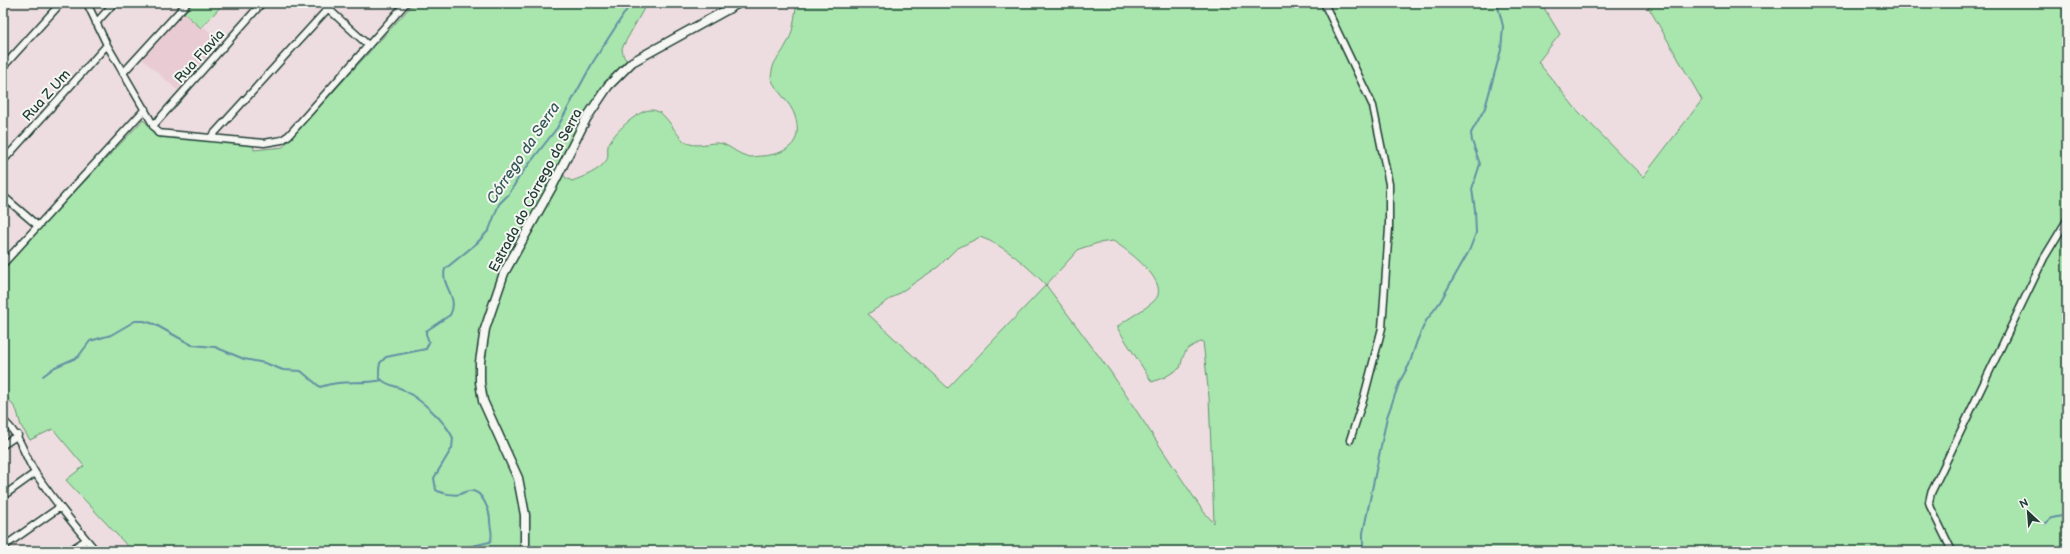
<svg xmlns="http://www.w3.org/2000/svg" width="2070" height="554" viewBox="0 0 2070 554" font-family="'Balsamiq Sans',sans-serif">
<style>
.built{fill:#e9ccd3}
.green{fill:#a8e6ad;stroke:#649270;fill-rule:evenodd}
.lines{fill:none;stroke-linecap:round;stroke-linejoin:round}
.stream{stroke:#6290a4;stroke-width:2}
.minor-casing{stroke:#1f3d34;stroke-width:9}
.tertiary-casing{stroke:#1f3d34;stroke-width:11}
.minor{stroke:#f6f6f2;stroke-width:6}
.tertiary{stroke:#f6f6f2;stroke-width:8}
.labels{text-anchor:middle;stroke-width:4;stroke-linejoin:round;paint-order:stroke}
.street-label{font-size:14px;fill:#1f3d34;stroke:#f6f6f2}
.water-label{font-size:15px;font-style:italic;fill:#355959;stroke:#f6f6f2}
</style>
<rect width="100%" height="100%" fill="#eedde0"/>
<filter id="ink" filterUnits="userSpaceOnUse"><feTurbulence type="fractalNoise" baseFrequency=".025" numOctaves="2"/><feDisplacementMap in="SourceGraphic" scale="8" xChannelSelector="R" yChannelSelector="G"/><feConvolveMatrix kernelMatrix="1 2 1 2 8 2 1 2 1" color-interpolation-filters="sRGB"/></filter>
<g filter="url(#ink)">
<path class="built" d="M193,3h31l-21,23 17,15 -43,49 -35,-31z"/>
<path class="green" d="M193,3h31l-23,25 -17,-15z
M414,3h233l-25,45c1,8 2,12 9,14l-47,59 -22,52 4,5 6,3c11,-4 27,-10 34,-20 3,-4 1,-10 2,-15 3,-11 30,-36 42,-36 16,-1 23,22 34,31 12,9 27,-1 39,3 8,3 15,10 24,12 4,2 10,0 15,0 24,-2 42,-12 33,-40 -5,-15 -19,-24 -24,-38 2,-20 7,-17 15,-33 8,-12 8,-28 11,-42h751l-4,5 16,26 -22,28 38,47 67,68 59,-77 -56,-97h421v548h-1935l-66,-71 18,-14 -31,-37 -23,11 -9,-14 -4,-15 -14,-20v-124l140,-147 13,12 4,6 21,-5 72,10 1,7 29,-3zM980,237c26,9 47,29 66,48l-98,103 -80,-74 70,-47 18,-18zM1113,241c13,8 60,42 41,60 -7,7 -27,18 -36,25v3l34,53 13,-5 15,-9c5,-18 4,-19 23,-27l6,56 5,126 -11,-12 -93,-140 -64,-86 33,-36 19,-6z"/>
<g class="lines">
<path class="stream" d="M43,376l12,-9 23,-10 12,-16 21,-6 24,-14h9l10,3 38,21 23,2 29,12 21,4 18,7 18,1 19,16c22,-8 41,-2 62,-7
M2045,524l7,-6 15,-3
M450,551l40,-9c4,-6 0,-13 0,-21 0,-10 -8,-32 -21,-30 -4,0 -6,2 -9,3 -5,2 -20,-1 -24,-4l-2,-12 18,-30 1,-10c-8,-18 -33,-39 -51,-49 -6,-3 -17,-4 -22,-11 -2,-4 -1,-10 0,-15l6,-6 40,-8 3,-7 -3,-8v-3l24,-16c10,-18 -10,-29 -5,-46l32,-26 12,-13 10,-26 10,-10 10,-17 38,-49 36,-66 38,-59
M1363,551v-18l17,-82 7,-34 13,-36 9,-16 8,-24 9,-20 14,-19 29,-51 7,-18 -1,-23 -3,-21 8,-25 -8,-23 -1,-8 14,-25 16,-58 2,-24 -6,-23"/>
<defs>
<path id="minor" d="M87,3l20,42 51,88 106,10 18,-3 7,-5 117,-132
M322,3l46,42
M1324,3l49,103 16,78v44l-7,100 -18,69 -14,43
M96,23l18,-20
M3,67l58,-64
M123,73l64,-70
M153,126l109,-123
M211,137l122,-134
M3,161l104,-116
M3,196l35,30
M3,264l142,-155
M3,420c19,17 20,34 33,54 18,27 39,52 60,77
M3,445l15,-10
M3,496l32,-23
M3,547l57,-40
M69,551l17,-11
M1952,551l-21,-43 -2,-6 2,-9 113,-235 23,-38"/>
<path id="tertiary" d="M525,551v-36l-7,-37 -35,-77 -3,-19v-20l5,-33 19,-56 49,-88 33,-66 22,-33 24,-24 107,-59"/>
</defs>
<use href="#minor" class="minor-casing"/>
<use href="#tertiary" class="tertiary-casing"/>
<use href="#minor" class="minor"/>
<use href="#tertiary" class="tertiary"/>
</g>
</g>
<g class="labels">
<g class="street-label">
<text transform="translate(199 56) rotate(-48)" y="5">Rua Flavia</text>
<text transform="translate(46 95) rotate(-48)" y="5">Rua Z Um</text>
<text transform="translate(535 190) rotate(-62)" y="5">Estrada do Córrego da Serra</text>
</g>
<g class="water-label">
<text transform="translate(523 153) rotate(-56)" y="5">Córrego da Serra</text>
</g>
</g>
<rect width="2070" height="554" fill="none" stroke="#f6f6f2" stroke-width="16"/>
<rect x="8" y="8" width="2054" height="538" fill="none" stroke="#1f3d34" stroke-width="1.5" filter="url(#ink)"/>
<g transform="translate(2028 512) rotate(334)" stroke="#f6f6f2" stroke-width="3" paint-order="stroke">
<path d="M0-3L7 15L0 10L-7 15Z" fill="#1f3d34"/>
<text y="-6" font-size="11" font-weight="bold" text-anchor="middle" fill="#1f3d34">N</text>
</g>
</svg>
